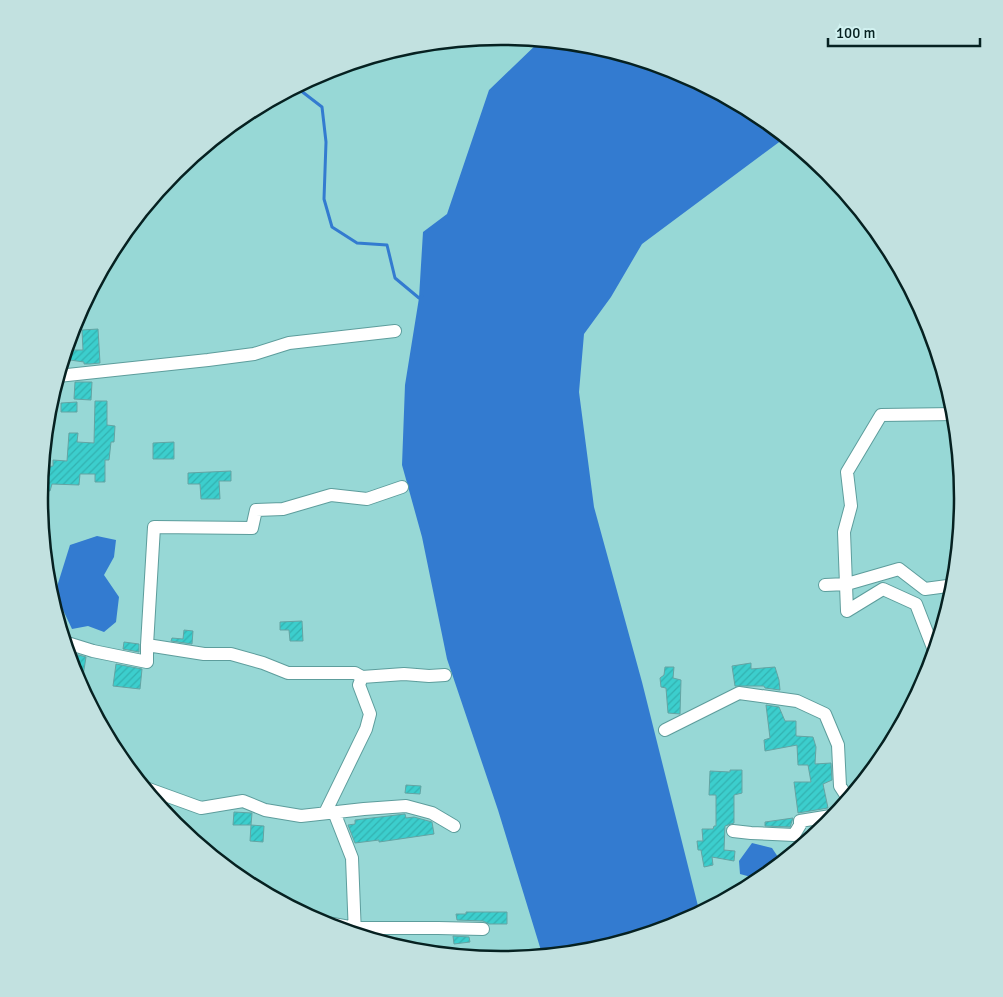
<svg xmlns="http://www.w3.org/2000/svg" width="1003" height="997" viewBox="0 0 1003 997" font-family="Signika,sans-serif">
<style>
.water{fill:#337bd0}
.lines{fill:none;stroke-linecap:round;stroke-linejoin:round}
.stream{stroke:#337bd0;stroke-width:3}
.building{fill:url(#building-hatch);stroke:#64a4a3}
.minor-casing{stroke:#5d9d9c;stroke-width:14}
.minor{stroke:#fff;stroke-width:12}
.rim{fill:none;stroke:#062121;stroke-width:2.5}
</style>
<defs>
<pattern id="building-hatch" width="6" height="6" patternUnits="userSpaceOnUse" patternTransform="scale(1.25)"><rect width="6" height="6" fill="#3ccecd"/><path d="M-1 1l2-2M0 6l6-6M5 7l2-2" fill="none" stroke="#33b1b0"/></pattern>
</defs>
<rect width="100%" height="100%" fill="#97d8d6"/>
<path class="water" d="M541,40l51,5 87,27 80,42 27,23 -144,107 -31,53 -27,37 -5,58 15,115 48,175 58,232 -22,12 -87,26 -48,5 -45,-147 -51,-151 -25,-122 -20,-72 3,-80 14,-87 4,-66 24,-18 42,-124z
M97,536l19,4 -2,17 -10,18 15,22 -3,25 -12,10 -16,-6 -16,3 -17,-36 15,-48z
M752,843l20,5 6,9c-10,23 -15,24 -38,17l-1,-13z"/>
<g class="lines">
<path class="stream" d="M296,87l26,20 4,35 -2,57 8,28 25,16 30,2 8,33 24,20 3,-2"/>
</g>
<path class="building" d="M98,329l2,34 -10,1h-6v-2l-21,-3 3,-9h17l-1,-20z
M75,382h17l-1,18 -17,-1z
M95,401h12v24l8,1 -1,16h-3l-2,18h-4v22h-10v-8h-15l-1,11 -27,-1 -2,7 -8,-1 -1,-7 1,-16 11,-1v-6l14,1 2,-28h9l-1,9 17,1z
M77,402v10h-16v-9z
M174,442v17h-21v-16z
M231,471v10h-12l1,18h-19l-1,-15h-12v-11z
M302,621l1,20h-13l-1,-11h-9v-8z
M184,630l9,1 -1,13 -21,-3 1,-3 11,1z
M124,642l15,2v8l-16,-3z
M75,654l11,3 -3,19 -9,-2 -1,-5z
M751,663v6l24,-2 4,13 1,10 -15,-2 -1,-2h-29l-3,-20z
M116,664l26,5 -2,20 -27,-3z
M665,667h9l-1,11 8,2 -1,34 -12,-1 -2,-25 -5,-1 -1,-9 4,-3z
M766,705l13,2 6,14h11v15l17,1 3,10 -1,17 16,-1 1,17 -9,4 5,24 -30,5 -4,-31h17l-3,-17h-10l-1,-20 -32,6 -1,-11 6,-2z
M730,770h12v23l-8,2v28l-9,3 -1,24 11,1 -1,10 -22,-4 1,8 -9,2 -3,-17h-3l-1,-9h6l-1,-12h11l1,-3h2v-31h-7l1,-24 20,1z
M406,785l15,1 -1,8 -15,-1z
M234,812l18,1 -1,12h-18z
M405,814l1,4 8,-1 18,5 2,12 -55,8v-2l-24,3 -7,-18 7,-1v-4z
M793,818l-3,9 -25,-1v-4z
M251,825l13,1 -1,16 -13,-1z
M466,912h41v12h-18l-6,-3 -26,-1 -1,-6h10z
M453,936l16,1 1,5 -16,2z"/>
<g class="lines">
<defs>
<path id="minor" d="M58,376l150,-16 46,-6 35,-11 106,-12
M825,585l22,-1 52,-15 26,20 30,-4
M64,642l29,9 54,11v-17
M935,653l-19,-49 -33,-15 -36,22 -3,-79 7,-26 -4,-34 34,-57 74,-1
M362,677l-7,-4h-67l-25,-10 -32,-9h-27l-57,-9 7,-118 98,1 4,-18 27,-1 48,-14 36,4 35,-12
M665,730l74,-37 58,8 28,13 13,31 2,41 9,14
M143,787l58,21 42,-7 22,9 36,6 63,-7 42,-3 26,7 22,13
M334,812l18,46 3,77
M325,813l41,-84 4,-15 -11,-29 3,-8 42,-3 25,2 16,-1
M733,831l18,2 43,2 6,-10v-4l31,-5 7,-3
M316,921l39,7h83l45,1"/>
</defs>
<use href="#minor" class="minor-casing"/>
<use href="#minor" class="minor"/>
</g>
<path d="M0 0H1003V997H0ZM48 498a453 453 0 1 1 906 0a453 453 0 1 1-906 0Z" fill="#c2e1e0" fill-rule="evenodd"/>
<path class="rim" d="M48 498a453 453 0 1 1 906 0a453 453 0 1 1-906 0Z"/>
<path d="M828 38v8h152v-8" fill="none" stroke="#062121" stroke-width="2.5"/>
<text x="836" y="38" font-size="15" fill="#062121" stroke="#d2f2f1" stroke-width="4" paint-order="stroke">100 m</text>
</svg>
